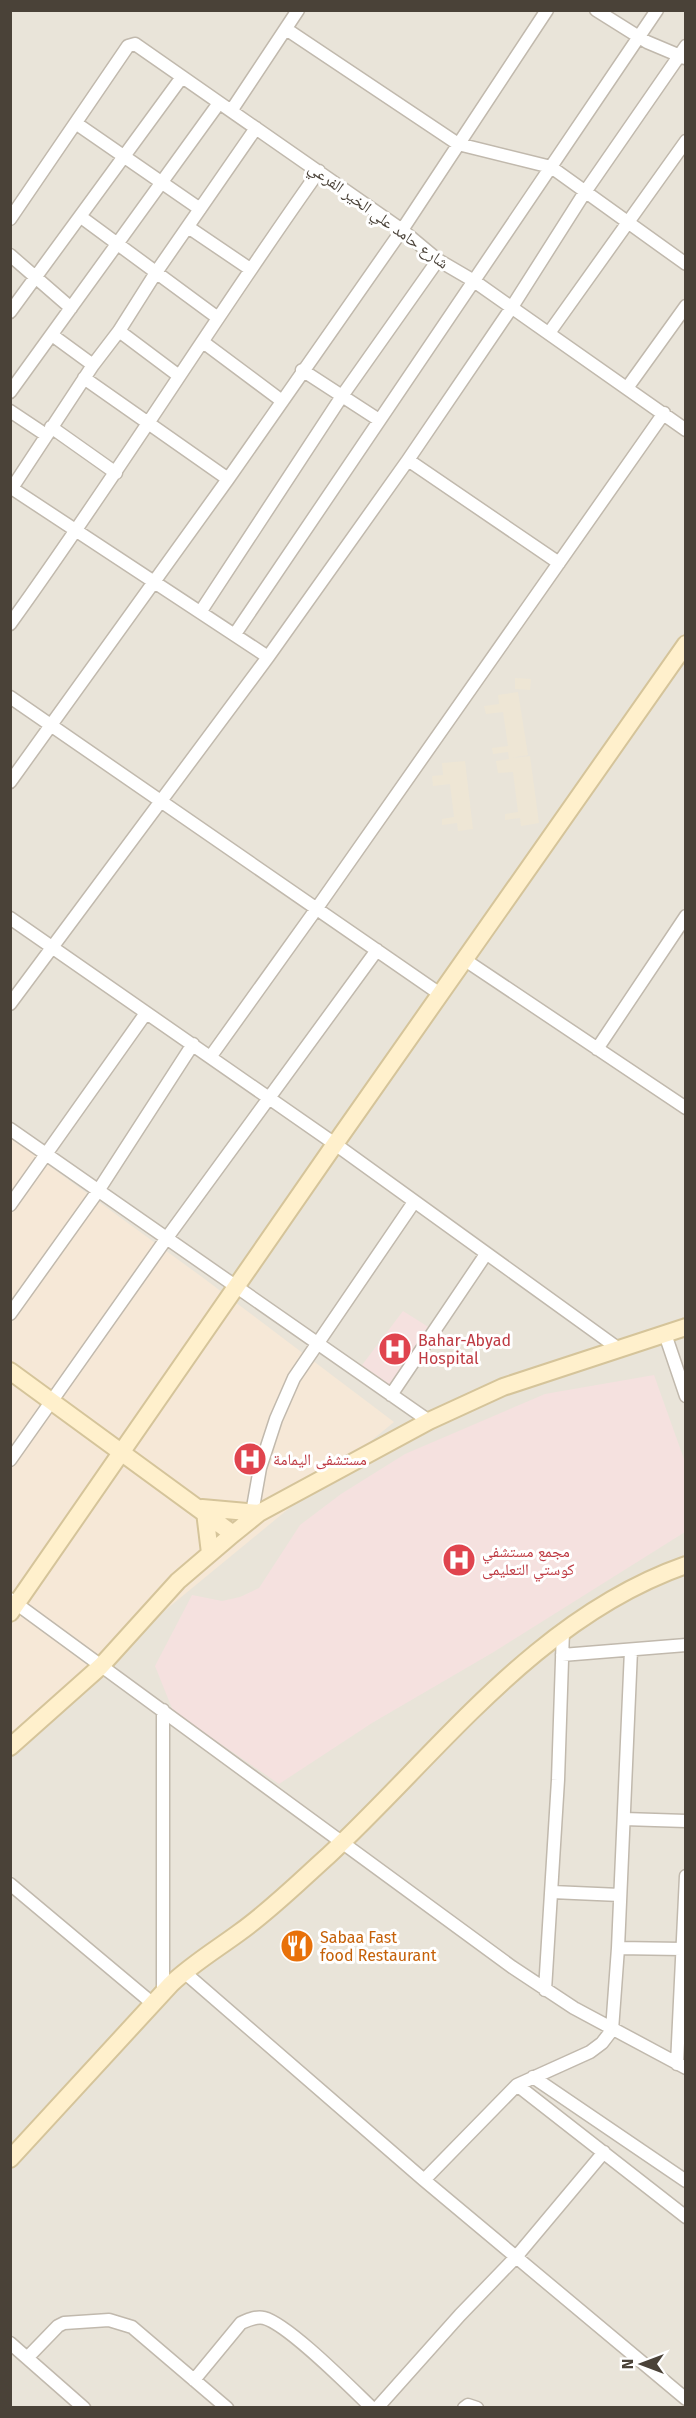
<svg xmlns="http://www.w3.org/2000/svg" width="696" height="2418" viewBox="0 0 696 2418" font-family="'Fira Sans','Noto Naskh Arabic',sans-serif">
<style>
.residential{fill:#e9e4d9}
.commercial{fill:#f6e8d7}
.education{fill:#eee6d5}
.medical{fill:#f5e1df}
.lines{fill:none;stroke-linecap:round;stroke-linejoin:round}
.street-casing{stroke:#c1b9ad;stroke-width:15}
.secondary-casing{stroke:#d5c49a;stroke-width:20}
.street{stroke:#fff;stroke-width:12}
.secondary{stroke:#fff0cc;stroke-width:16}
.labels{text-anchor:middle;stroke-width:6;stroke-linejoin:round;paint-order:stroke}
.street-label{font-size:16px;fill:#4a4238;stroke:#fff}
.health-label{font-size:16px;fill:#be3a42;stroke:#fff;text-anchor:start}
.food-label{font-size:16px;fill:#c56008;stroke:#fff;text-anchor:start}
</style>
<rect width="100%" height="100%" fill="#f5f2eb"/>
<path class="residential" d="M11,11h674v2396h-674z"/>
<path class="commercial" d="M11,1138l191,139 192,145 -383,315z"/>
<path class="education" d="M515,678l16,1 -1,11 -15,-1z
M518,692l10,63 -17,3 19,-2 9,67 -18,3 -1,-8 -15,2v-6l13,-2 -5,-40 -15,1 -2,-12 13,-2 -1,-7 -15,2 -1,-6 16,-2 -5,-34 -17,2 -2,-8 15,-2 -1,-9z
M465,761l8,68 -15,2 -1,-8 -15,2v-6l12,-2 -4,-33 -17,2 -1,-10 11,-1 -1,-12z"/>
<path class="medical" d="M403,1311l27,17 -43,60 -28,-19z
M654,1375l31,87v70l-193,121 -120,70 -93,61 -106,-73 -18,-45 37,-71 30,6 18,-4 19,-9 41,-63 41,-31 64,-40 140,-60z
M250,1443l14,8 -9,24 -20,-7 10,-20z"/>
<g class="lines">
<defs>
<path id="street" d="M596,10l51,32 38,16
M286,29l172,115 93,23 135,97
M231,111l67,-101
M77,124l123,85
M81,217l137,101
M10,219l118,-173 7,-2 267,186 36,30 36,21 212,149
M188,227l62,42
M10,255l61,53
M10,312l172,-235
M119,331l60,45
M549,333l137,-192
M52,335l41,30
M203,342l79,59
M302,370l77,50
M84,378l144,101
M627,388l59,-82
M10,392l209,-289
M10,411l36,24
M51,427l65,46
M408,460l151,103
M10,487l258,170
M12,488l81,-123 26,-34 38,-60 99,-143
M201,611l141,-215 96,-136
M10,624c107,-148 203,-304 309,-453
M235,634l422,-624
M10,697l430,297
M10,782l218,-303 174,-249 145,-220
M10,918l325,226 284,205
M465,960l221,148
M10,1004l258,-347 140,-197 104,-153 73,-115 101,-146
M597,1049l89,-133
M211,1056l106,-148 347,-495
M10,1129l419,292
M10,1205l136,-192
M10,1314l88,-123 95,-147
M665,1334l21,62
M391,1395l95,-141
M10,1460l156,-221 211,-289
M252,1513l8,-45 16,-49 18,-41 120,-176
M10,1599l502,368 62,41 112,60
M562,1655l124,-10
M624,1819l62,2
M10,1884l142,119
M552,1892l68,3
M618,1948l64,1
M184,1972l240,208 262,219
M545,1990l13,-210 5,-150
M163,1993v-283
M677,2064l9,-188
M533,2077l153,104
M517,2085l169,132
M424,2180l93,-95 73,-33 12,-9 10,-13 6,-82 13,-298
M10,2343l74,65
M27,2358l31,-32 6,-3 45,-3 23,7 95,81
M194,2380l47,-57c7,-3 15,-7 23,-5 24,6 87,70 108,90
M377,2408l83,-93 56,-58 88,-105
M464,2408l4,-3 9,3"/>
<path id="secondary" d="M10,1371l223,163
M202,1508l57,5
M205,1512l5,41
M10,1613l325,-469 351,-500
M10,1747l91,-81 77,-85 55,-47 26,-21 170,-92 74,-34 183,-60
M10,2159l161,-175c21,-20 46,-35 69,-52 32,-23 60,-51 89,-77 111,-104 208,-238 357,-290"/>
</defs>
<use href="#street" class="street-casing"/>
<use href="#secondary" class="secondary-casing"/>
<use href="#street" class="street"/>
<use href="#secondary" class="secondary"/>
</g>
<defs>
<symbol id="hospital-disc" viewBox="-11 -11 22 22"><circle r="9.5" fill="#e0444e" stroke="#fff"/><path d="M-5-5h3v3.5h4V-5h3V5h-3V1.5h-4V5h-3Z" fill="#fff"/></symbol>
<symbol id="restaurant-disc" viewBox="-11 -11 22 22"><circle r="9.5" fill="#e8710a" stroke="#fff"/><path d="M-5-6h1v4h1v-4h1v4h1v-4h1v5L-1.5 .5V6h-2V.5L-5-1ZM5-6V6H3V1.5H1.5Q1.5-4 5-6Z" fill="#fff"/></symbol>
</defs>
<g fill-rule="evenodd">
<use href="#hospital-disc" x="376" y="1330" width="38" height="38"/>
<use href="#hospital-disc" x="231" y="1440" width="38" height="38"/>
<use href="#hospital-disc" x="440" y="1541" width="38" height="38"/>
<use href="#restaurant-disc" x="278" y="1927" width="38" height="38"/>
</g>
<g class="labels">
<g class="street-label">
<text transform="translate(379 215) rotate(36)" y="6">شارع حامد علي الخير الفرعي</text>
</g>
<g class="health-label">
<text x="418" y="1346">Bahar-Abyad<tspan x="418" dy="18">Hospital</tspan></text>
<text x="273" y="1465">مستشفى اليمامة</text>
<text x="482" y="1557">مجمع مستشفي<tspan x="482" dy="18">كوستي التعليمى</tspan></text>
</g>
<g class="food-label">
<text x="320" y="1943">Sabaa Fast<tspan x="320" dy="18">food Restaurant</tspan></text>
</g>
</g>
<rect width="696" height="2418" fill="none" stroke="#4a4238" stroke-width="24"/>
<g transform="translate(642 2364) rotate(270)" stroke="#ffffff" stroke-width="4.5" paint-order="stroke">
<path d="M0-4.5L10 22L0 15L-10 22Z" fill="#4a4238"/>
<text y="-9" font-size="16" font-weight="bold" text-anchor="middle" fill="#4a4238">N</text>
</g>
</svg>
